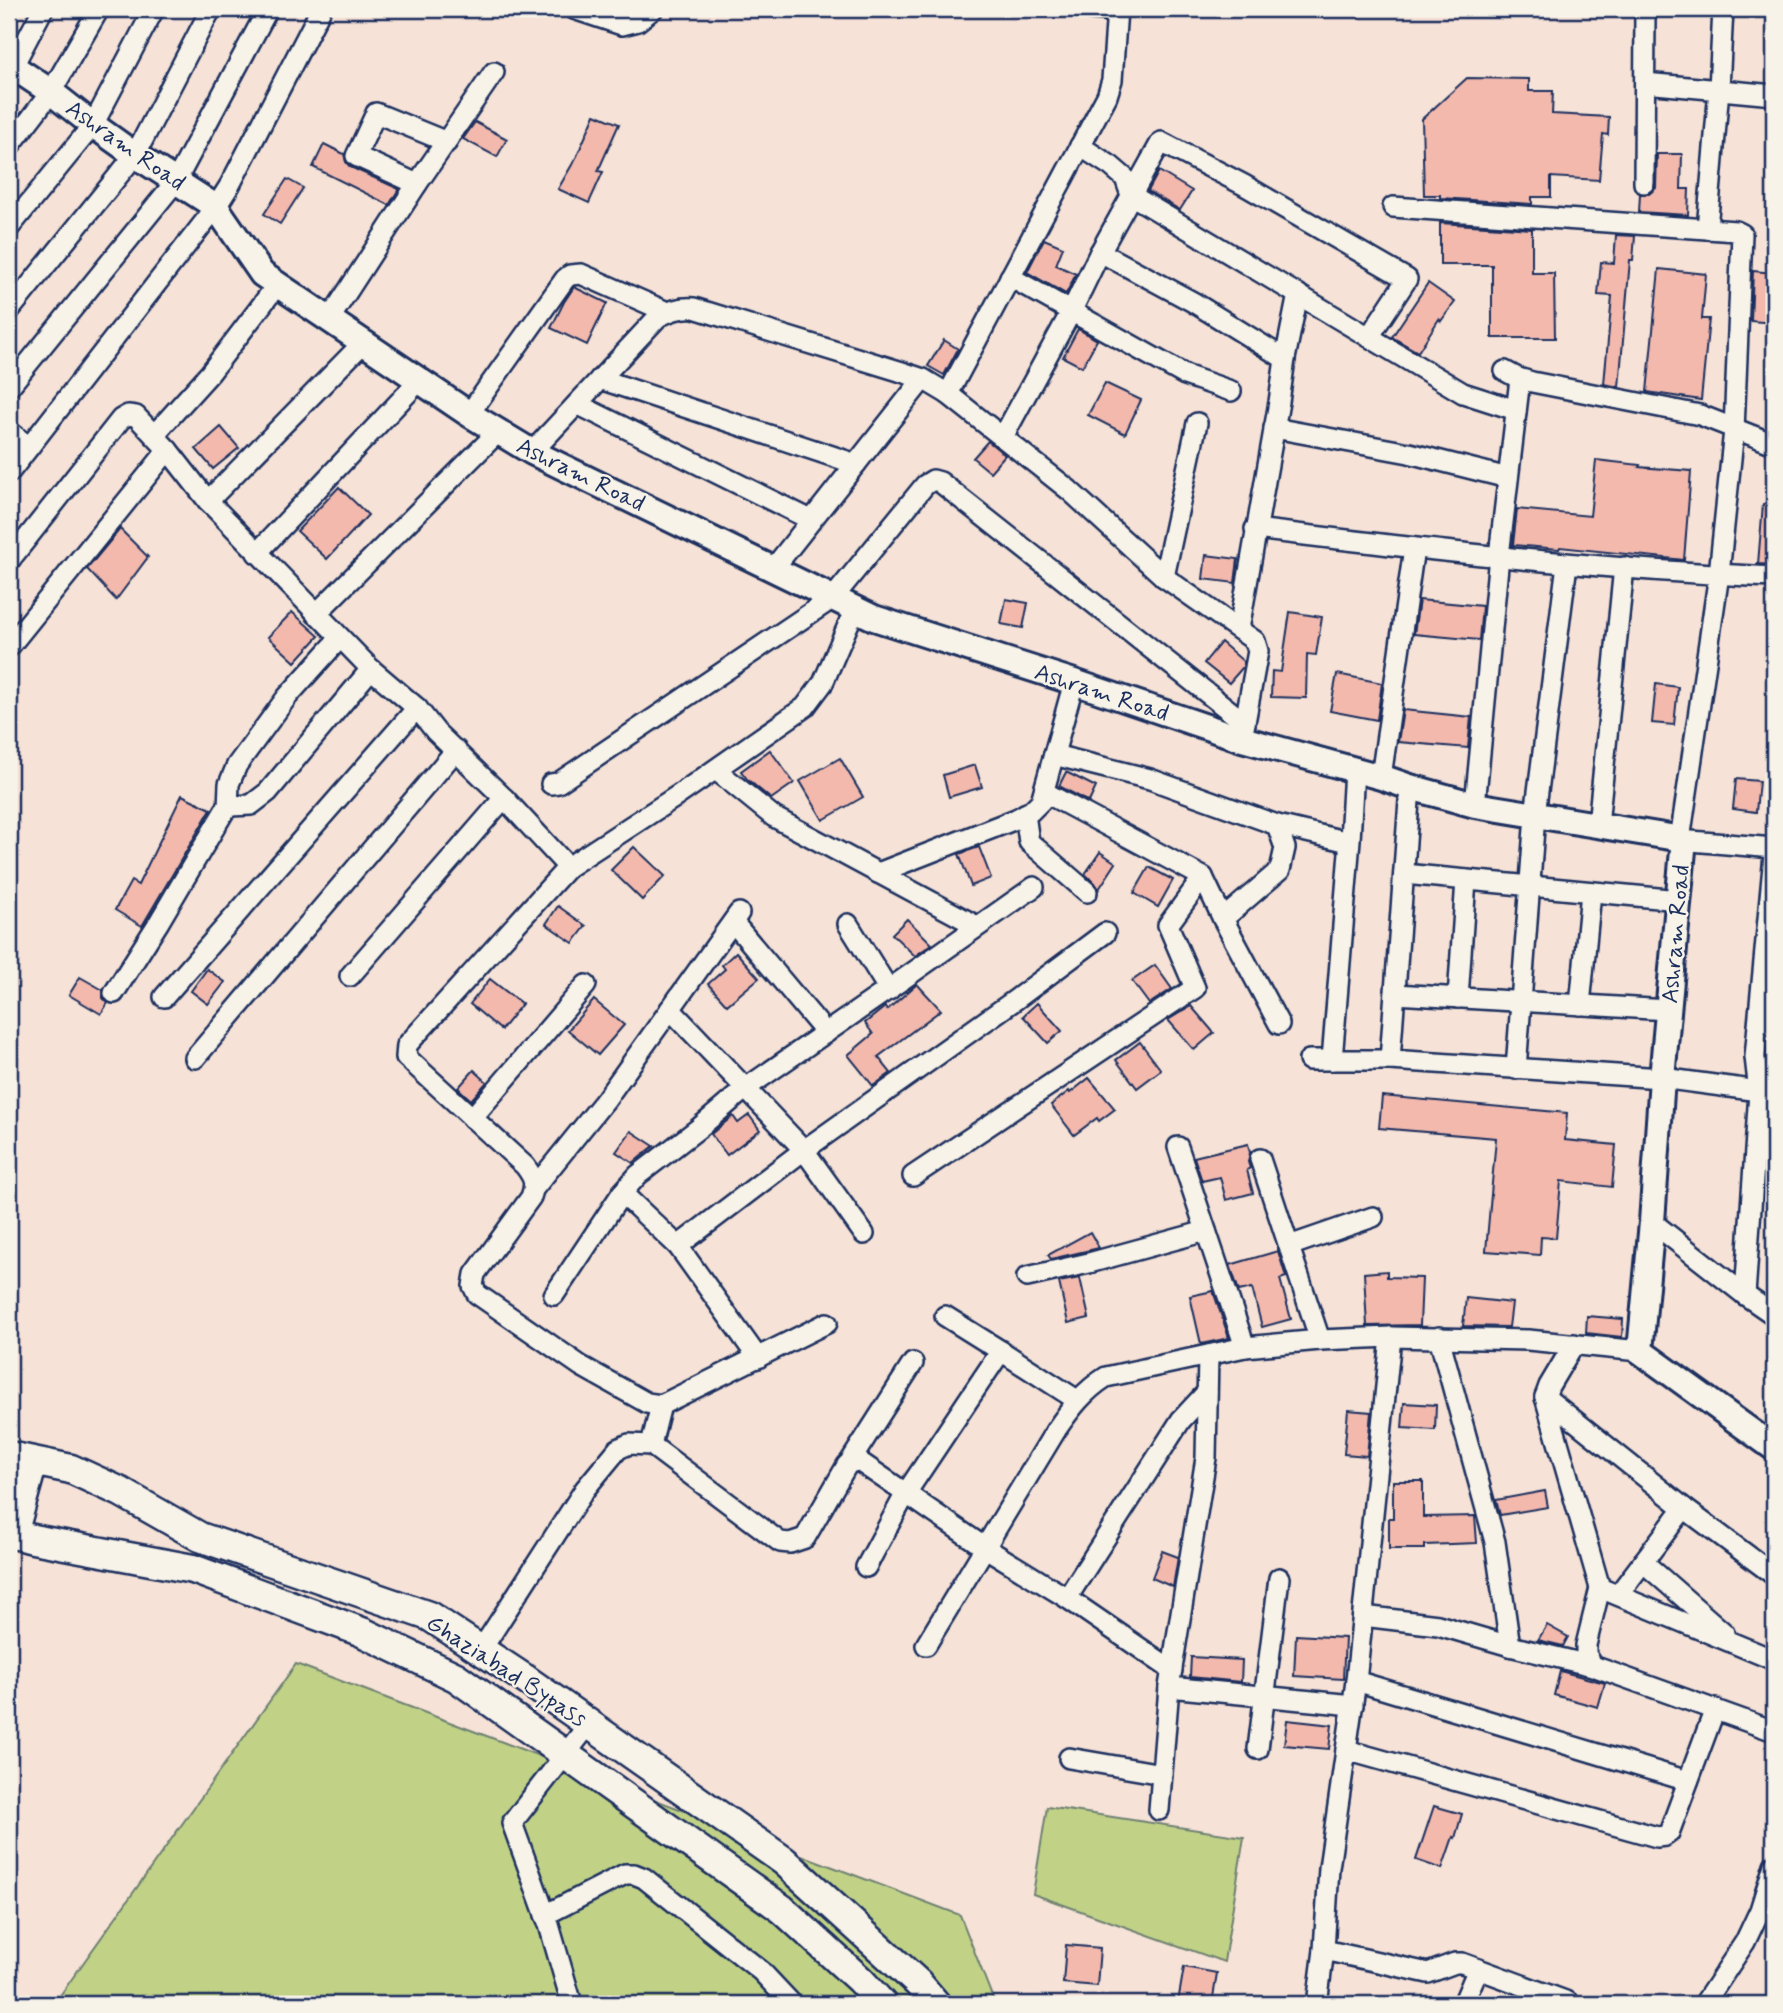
<svg xmlns="http://www.w3.org/2000/svg" width="1783" height="2013" font-family="Mynerve,sans-serif">
<style>
.green{fill:#c1d287;stroke:#6e8072;stroke-width:2}
.building{fill:#f3b9ad;stroke:#1b2f5e;stroke-width:2}
.lines{fill:none;stroke-linecap:round;stroke-linejoin:round}
.minor-casing{stroke:#1b2f5e;stroke-width:24}
.tertiary-casing{stroke:#1b2f5e;stroke-width:30}
.secondary-casing{stroke:#1b2f5e;stroke-width:33}
.minor{stroke:#f7f3e8;stroke-width:19}
.tertiary{stroke:#f7f3e8;stroke-width:24}
.secondary{stroke:#f7f3e8;stroke-width:28}
.labels{text-anchor:middle;stroke-width:5;stroke-linejoin:round;paint-order:stroke}
.street-label{font-size:24px;fill:#1b2f5e;stroke:#f7f3e8}
</style>
<rect width="100%" height="100%" fill="#f6e2d6"/>
<filter id="ink" filterUnits="userSpaceOnUse"><feTurbulence type="fractalNoise" baseFrequency=".0143" numOctaves="2"/><feDisplacementMap in="SourceGraphic" scale="14" xChannelSelector="R" yChannelSelector="G"/><feConvolveMatrix kernelMatrix="1 2 1 2 8 2 1 2 1" color-interpolation-filters="sRGB"/></filter>
<g filter="url(#ink)">
<g class="green">
<polygon points="296,1664 960,1915 995,2004 54,2004"/>
<polygon points="1047,1807 1244,1837 1224,1962 1033,1894"/>
</g>
<g class="building">
<polygon points="1467,78 1529,79 1529,91 1553,91 1552,114 1609,117 1608,135 1603,134 1599,180 1551,177 1551,197 1532,197 1532,204 1440,198 1440,195 1424,195 1422,119"/>
<polygon points="595,114 619,124 598,171 603,172 589,203 558,189 577,156"/>
<polygon points="475,122 507,139 497,157 463,139"/>
<polygon points="324,144 344,154 346,162 350,167 399,189 389,205 313,167"/>
<polygon points="1657,154 1682,154 1681,189 1689,189 1688,215 1639,212 1640,194 1649,194 1656,188"/>
<polygon points="1159,171 1192,191 1180,210 1148,191"/>
<polygon points="287,179 303,188 280,224 264,214"/>
<polygon points="1440,223 1532,229 1532,273 1554,273 1555,338 1492,338 1492,265 1440,265"/>
<polygon points="1616,235 1635,236 1633,260 1630,260 1619,387 1604,384 1612,296 1598,295 1601,262 1614,263"/>
<polygon points="1044,239 1063,247 1056,265 1076,274 1066,294 1027,272"/>
<polygon points="1659,269 1706,274 1702,319 1709,319 1701,400 1647,392"/>
<polygon points="1753,271 1774,273 1774,323 1751,321"/>
<polygon points="1428,283 1455,302 1441,321 1439,319 1418,352 1392,337"/>
<polygon points="574,287 607,303 587,345 551,328 564,302"/>
<polygon points="1078,329 1097,340 1082,367 1063,357"/>
<polygon points="944,340 958,349 944,375 928,366"/>
<polygon points="1105,383 1141,400 1125,434 1088,415"/>
<polygon points="221,427 239,448 213,469 196,449"/>
<polygon points="988,441 1005,455 990,472 973,458"/>
<polygon points="1596,460 1640,465 1639,467 1691,471 1684,560 1560,547 1559,549 1513,545 1517,509 1590,516"/>
<polygon points="339,487 368,515 327,559 297,531"/>
<polygon points="1763,504 1774,504 1774,565 1758,564"/>
<polygon points="120,529 148,557 116,600 87,569"/>
<polygon points="1206,555 1238,559 1235,583 1203,579"/>
<polygon points="1006,599 1028,603 1023,628 1001,624"/>
<polygon points="1419,600 1482,606 1479,640 1414,634"/>
<polygon points="292,612 319,636 295,662 268,637"/>
<polygon points="1290,612 1322,617 1316,655 1307,654 1306,698 1271,697 1272,671 1281,672"/>
<polygon points="1221,642 1244,662 1243,667 1229,683 1204,663"/>
<polygon points="1337,674 1382,683 1377,720 1330,711"/>
<polygon points="1656,684 1678,687 1674,725 1652,723"/>
<polygon points="1403,710 1471,717 1468,748 1398,742"/>
<polygon points="770,750 794,783 771,799 747,779 741,771"/>
<polygon points="840,758 863,797 823,820 800,781"/>
<polygon points="975,765 982,787 949,797 943,775"/>
<polygon points="1066,772 1096,787 1089,802 1059,786"/>
<polygon points="1736,779 1759,781 1756,812 1733,809"/>
<polygon points="182,795 211,809 142,926 115,910 131,881 138,885"/>
<polygon points="634,847 665,876 642,900 611,870"/>
<polygon points="979,847 991,878 971,886 959,854"/>
<polygon points="1100,852 1116,863 1099,889 1095,883 1085,874"/>
<polygon points="1149,867 1173,880 1158,907 1134,893"/>
<polygon points="558,906 586,926 573,943 546,924"/>
<polygon points="907,919 932,944 915,956 892,934"/>
<polygon points="736,952 759,978 727,1005 708,984 725,969 722,965"/>
<polygon points="1155,965 1172,989 1149,1004 1132,981"/>
<polygon points="207,969 225,982 208,1004 191,991"/>
<polygon points="80,977 103,990 103,998 108,1003 101,1014 69,995"/>
<polygon points="490,979 522,1004 501,1030 470,1004"/>
<polygon points="917,984 941,1010 878,1057 891,1073 873,1086 848,1055 873,1034 865,1023 885,1007 887,1010"/>
<polygon points="594,1000 624,1025 598,1055 568,1030"/>
<polygon points="1037,1003 1062,1031 1048,1043 1023,1016"/>
<polygon points="1191,1006 1214,1033 1194,1050 1168,1020"/>
<polygon points="1140,1042 1161,1070 1137,1088 1116,1060"/>
<polygon points="474,1070 487,1082 471,1100 458,1088"/>
<polygon points="1089,1078 1115,1109 1099,1121 1097,1118 1074,1135 1051,1105 1069,1091 1070,1093"/>
<polygon points="1382,1096 1567,1113 1565,1140 1616,1145 1612,1187 1561,1181 1556,1238 1541,1237 1540,1255 1486,1251 1496,1138 1379,1128"/>
<polygon points="749,1115 760,1130 727,1155 711,1134 733,1116 738,1123"/>
<polygon points="631,1131 654,1146 633,1163 616,1152"/>
<polygon points="1248,1144 1250,1153 1248,1162 1250,1168 1247,1170 1253,1193 1226,1200 1220,1177 1202,1181 1194,1157"/>
<polygon points="1090,1232 1099,1248 1051,1259 1048,1255"/>
<polygon points="1278,1251 1286,1277 1280,1279 1291,1319 1262,1327 1252,1288 1239,1291 1230,1265"/>
<polygon points="1387,1271 1387,1277 1422,1278 1420,1325 1367,1326 1364,1273"/>
<polygon points="1080,1278 1089,1318 1068,1323 1059,1282"/>
<polygon points="1213,1291 1229,1338 1201,1344 1190,1296"/>
<polygon points="1466,1298 1512,1303 1509,1327 1463,1326"/>
<polygon points="1587,1316 1623,1319 1622,1337 1586,1333"/>
<polygon points="1404,1403 1436,1405 1435,1430 1402,1428"/>
<polygon points="1348,1410 1371,1412 1367,1456 1344,1454"/>
<polygon points="1393,1481 1423,1481 1423,1517 1475,1516 1477,1543 1425,1545 1425,1549 1389,1549 1389,1518 1393,1518"/>
<polygon points="1545,1491 1548,1507 1500,1515 1496,1500"/>
<polygon points="1162,1551 1178,1557 1173,1587 1152,1578"/>
<polygon points="1547,1625 1568,1637 1563,1646 1538,1640"/>
<polygon points="1296,1635 1345,1638 1343,1679 1294,1676"/>
<polygon points="1191,1657 1242,1660 1241,1682 1190,1677"/>
<polygon points="1560,1671 1605,1683 1598,1707 1554,1695"/>
<polygon points="1287,1720 1332,1725 1329,1749 1284,1745"/>
<polygon points="1434,1806 1462,1814 1455,1838 1453,1837 1442,1869 1416,1860"/>
<polygon points="1066,1945 1100,1948 1097,1986 1063,1983"/>
<polygon points="1184,1967 1217,1973 1212,2004 1178,2002"/>
</g>
<g class="lines">
<g class="minor-casing">
<g id="minor">
<polyline points="574,9 622,25 638,21 653,9"/>
<polyline points="1091,9 1116,11"/>
<polyline points="1117,9 1112,80 1107,96 948,394 1069,490 1164,577 1255,641 1258,651 1242,739"/>
<polyline points="13,66 43,9"/>
<polyline points="1645,83 1774,95"/>
<polyline points="1080,146 1111,166 1125,178 1131,195 1463,393 1516,410"/>
<polyline points="9,147 51,92 99,9"/>
<polyline points="1644,183 1645,9"/>
<polyline points="417,184 356,156 376,113 447,142"/>
<polyline points="1393,207 1736,231 1742,234 1734,430 1719,574 1680,840"/>
<polyline points="9,228 93,125 154,9"/>
<polyline points="1707,229 1719,89 1723,9"/>
<polyline points="1100,252 1193,302 1285,359"/>
<polyline points="1010,277 1185,375 1231,391"/>
<polyline points="9,311 135,155 211,9"/>
<polyline points="329,320 417,184 494,72"/>
<polyline points="1505,371 1518,378 1532,382 1700,415 1774,444"/>
<polyline points="600,379 856,464"/>
<polyline points="9,387 176,181 268,9"/>
<polyline points="577,404 811,520"/>
<polyline points="469,414 565,279 570,275 581,274 667,312"/>
<polyline points="1274,428 1409,453 1508,478"/>
<polyline points="9,431 29,447"/>
<polyline points="154,435 210,373 277,285"/>
<polyline points="1003,437 1071,312 1100,252 1161,142 1244,185 1407,279 1369,337"/>
<path d="M532 452 658 317C670 311 679 307 694 308L899 371 923 379 948 394"/>
<polyline points="9,473 216,207 230,185 321,9"/>
<polyline points="208,501 363,343"/>
<path d="M1255 529C1428 550 1601 570 1774 577"/>
<polyline points="257,553 419,381"/>
<polyline points="9,561 121,419 128,415 136,416 168,450 208,501 371,669 417,708 436,732 504,798 568,867"/>
<polyline points="773,569 923,379"/>
<polyline points="1164,577 1197,423"/>
<polyline points="316,614 498,432"/>
<polyline points="1239,629 1279,402 1285,359 1298,294"/>
<polyline points="9,647 168,450"/>
<polyline points="1054,755 1150,779 1277,825 1285,848 1280,870 1223,919 1279,1024"/>
<polyline points="716,770 774,817 977,926"/>
<polyline points="1381,777 1414,548"/>
<polyline points="551,784 558,783 833,598 925,485 933,480 940,482 1245,723"/>
<polyline points="1044,792 1203,877 1223,919"/>
<polyline points="1475,805 1499,556 1520,379"/>
<polyline points="228,808 229,784 237,765 287,697 340,638"/>
<polyline points="1025,814 1029,842 1087,892"/>
<polyline points="1277,825 1349,842"/>
<polyline points="1598,825 1624,567"/>
<polyline points="1682,843 1691,841 1774,848"/>
<polyline points="878,873 1016,819 1031,811 1041,801 1074,682"/>
<polyline points="1404,874 1679,900"/>
<polyline points="733,922 826,1033"/>
<polyline points="848,924 889,990"/>
<polyline points="350,976 504,798"/>
<polyline points="114,993 159,922 225,810 230,806 251,805 268,792 371,669"/>
<polyline points="1395,994 1668,1010"/>
<polyline points="164,997 417,708"/>
<polyline points="1458,998 1466,880"/>
<polyline points="1580,1005 1591,892"/>
<polyline points="670,1009 804,1150 864,1234"/>
<polyline points="195,1058 456,750"/>
<polyline points="1309,1060 1390,1060 1662,1078 1774,1093"/>
<polyline points="1332,1060 1350,840 1354,769"/>
<polyline points="1390,1060 1410,787"/>
<polyline points="1516,1069 1535,815 1567,564"/>
<polyline points="472,1118 586,985"/>
<polyline points="1178,1147 1245,1347"/>
<polyline points="1260,1159 1320,1340"/>
<polyline points="913,1176 1195,988 1168,925 1203,877"/>
<polyline points="535,1187 606,1099 739,913"/>
<polyline points="622,1193 678,1246 758,1358"/>
<polyline points="1652,1222 1745,1295 1774,1315"/>
<polyline points="678,1246 804,1150 1015,1000 1105,933"/>
<polyline points="1289,1246 1373,1217"/>
<polyline points="1027,1277 1089,1263 1206,1231"/>
<polyline points="554,1295 622,1193 638,1175 699,1128 746,1088 902,980 1034,887"/>
<polyline points="1745,1295 1759,1092 1755,1057 1774,855"/>
<polyline points="945,1316 1001,1351"/>
<path d="M827 1323 661 1405 647 1403 581 1366 477 1294 473 1286 475 1274 531 1197C536 1183 534 1178 525 1166L406 1057 407 1045 568 867 677 796 805 707 823 683 855 609"/>
<polyline points="1439,1337 1495,1542 1510,1646"/>
<polyline points="1574,1344 1549,1386 1545,1397 1600,1588 1774,1660"/>
<polyline points="1545,1397 1684,1508 1774,1575"/>
<polyline points="651,1445 661,1405"/>
<polyline points="850,1462 913,1363"/>
<polyline points="1643,1562 1724,1633"/>
<polyline points="866,1567 906,1493 1001,1351 1077,1400"/>
<polyline points="1600,1588 1586,1645 1586,1654 1593,1666 1774,1731"/>
<polyline points="1618,1595 1684,1508"/>
<polyline points="1067,1598 1181,1420 1207,1392"/>
<polyline points="1363,1616 1438,1625 1510,1646 1593,1666"/>
<path d="M926 1645 1056 1430C1071 1408 1084 1391 1106 1377L1245 1347 1320 1340 1391 1337 1528 1340 1640 1351"/>
<polyline points="481,1650 585,1489 618,1449 629,1444 651,1445 780,1542 790,1543 805,1538 847,1465 854,1461 860,1462 984,1547 1067,1598 1172,1670"/>
<polyline points="1356,1681 1688,1781"/>
<polyline points="1169,1687 1353,1705"/>
<polyline points="1258,1749 1279,1578"/>
<polyline points="1346,1750 1657,1837 1665,1836 1669,1833 1715,1709"/>
<polyline points="1069,1758 1162,1774"/>
<polyline points="1159,1810 1169,1687 1206,1458 1208,1355"/>
<polyline points="545,1915 625,1874 634,1874 644,1878 761,1971 792,2004"/>
<polyline points="1324,1950 1428,1973 1455,1963 1462,1963 1568,2002"/>
<polyline points="572,2004 549,1925 512,1823 589,1724"/>
<polyline points="1317,2004 1324,1950 1329,1868 1356,1681 1391,1337"/>
<polyline points="1463,2004 1478,1969"/>
<polyline points="1704,2004 1745,1942 1760,1910 1774,1865"/>
</g>
</g>
<g class="tertiary-casing">
<path id="tertiary" d="M9 64 51 92 93 125 135 155 216 207 262 274 469 414 532 452 874 618 1074 682 1242 739 1381 777 1410 787 1475 805 1676 838C1682 841 1683 844 1683 850L1662 1078 1652 1222 1640 1351 1774 1448"/>
</g>
<g class="secondary-casing">
<g id="secondary">
<polyline points="9,1456 71,1469 121,1492 200,1537 429,1616 525,1679 784,1861 918,1983 936,2004"/>
<polyline points="9,1533 33,1539 193,1569 362,1632 456,1677 782,1909 860,1980 882,2004"/>
<polyline points="13,1534 33,1462"/>
</g>
</g>
<use href="#minor" class="minor"/>
<use href="#tertiary" class="tertiary"/>
<use href="#secondary" class="secondary"/>
</g>
</g>
<g class="labels">
<g class="street-label">
<text transform="translate(126 145) rotate(35)" y="8">Ashram Road</text>
<text transform="translate(581 474) rotate(26)" y="8">Ashram Road</text>
<text transform="translate(1102 692) rotate(18)" y="8">Ashram Road</text>
<text transform="translate(1675 934) rotate(-85)" y="8">Ashram Road</text>
<text transform="translate(507 1670) rotate(33)" y="8">Ghaziabad Bypass</text>
</g>
</g>
<rect width="1783" height="2013" fill="none" stroke="#f7f3e8" stroke-width="35"/>
<rect x="18" y="18" width="1748" height="1978" fill="none" stroke="#1b2f5e" stroke-width="2.5" filter="url(#ink)"/>
</svg>
